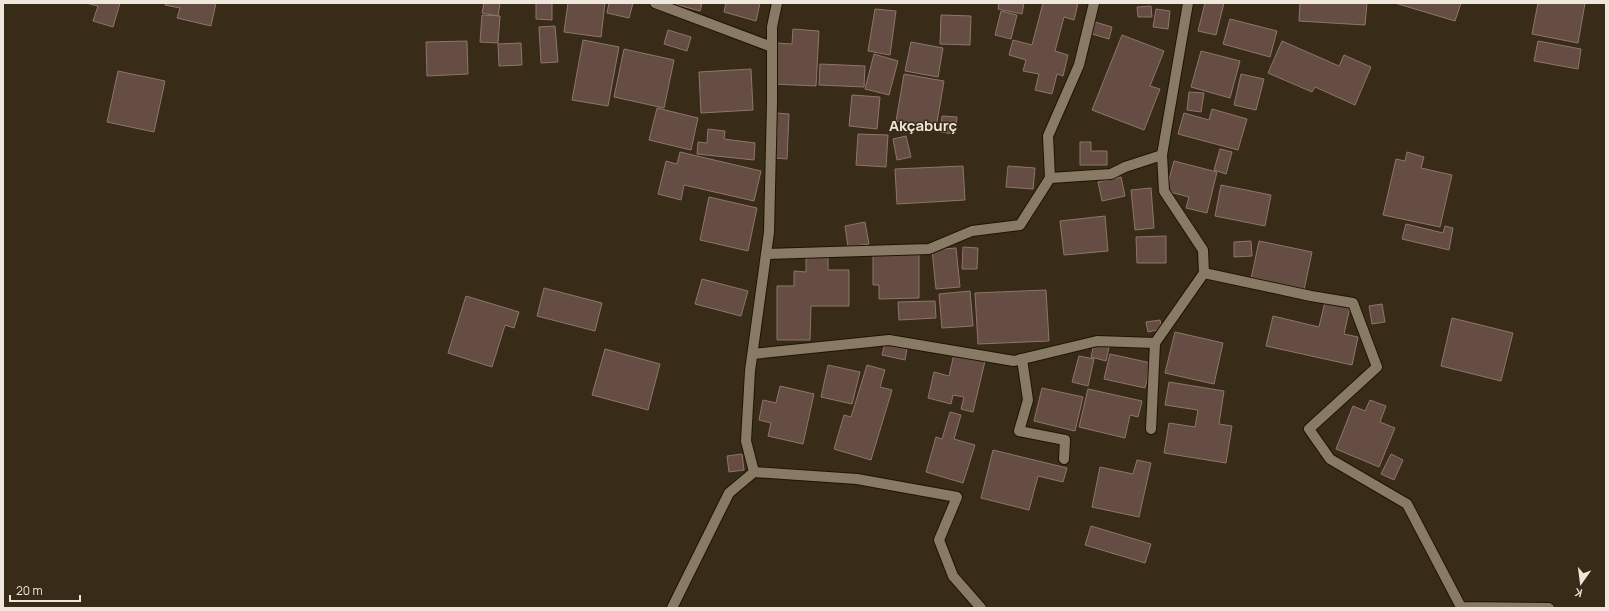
<svg xmlns="http://www.w3.org/2000/svg" width="1609" height="611" font-family="Manrope,sans-serif">
<style>
.building{fill:#654d44;stroke:#8e756b}
.lines{fill:none;stroke-linecap:round;stroke-linejoin:round}
.street-casing{stroke:#1f1403;stroke-width:12}
.street{stroke:#897a65;stroke-width:10}
.labels{text-anchor:middle;stroke-width:3;stroke-linejoin:round;paint-order:stroke}
.quarter-label{font-size:15px;font-weight:bold;fill:#efe7db;stroke:#382c19}
</style>
<rect width="100%" height="100%" fill="#382c19"/>
<g class="building">
<polygon points="86,3 120,3 113,27 93,21 98,6"/>
<polygon points="166,3 216,3 211,26 177,18 180,8 165,5"/>
<polygon points="484,3 500,3 498,16 482,13"/>
<polygon points="536,3 552,3 552,20 536,19"/>
<polygon points="568,3 605,3 601,37 564,32"/>
<polygon points="609,3 633,3 629,18 607,13"/>
<polygon points="671,3 702,3 700,11"/>
<polygon points="726,3 760,3 756,21 724,12"/>
<polygon points="999,3 1024,3 1022,14 998,9"/>
<polygon points="1043,3 1078,3 1074,20 1064,17 1055,51 1068,55 1063,76 1057,74 1052,94 1035,90 1039,74 1023,71 1026,60 1009,55 1013,40 1032,45"/>
<polygon points="1205,3 1224,3 1216,35 1198,31"/>
<polygon points="1300,3 1367,3 1365,25 1299,21"/>
<polygon points="1395,3 1461,3 1455,21"/>
<polygon points="1538,3 1585,3 1578,43 1532,34"/>
<polygon points="1151,6 1152,17 1138,17 1137,7"/>
<polygon points="875,9 896,11 890,55 868,51"/>
<polygon points="1156,9 1170,11 1168,29 1153,27"/>
<polygon points="1001,11 1017,15 1011,39 995,35"/>
<polygon points="482,15 500,16 498,43 480,42"/>
<polygon points="941,15 971,16 970,45 940,44"/>
<polygon points="1230,19 1277,31 1270,57 1223,44"/>
<polygon points="1095,22 1112,27 1109,39 1092,34"/>
<polygon points="555,26 558,62 541,63 539,27"/>
<polygon points="793,29 819,31 816,86 773,84 775,43 792,44"/>
<polygon points="668,30 691,37 687,51 664,44"/>
<polygon points="1122,35 1164,51 1150,86 1160,89 1144,130 1092,110"/>
<polygon points="583,40 619,47 608,106 572,100"/>
<polygon points="467,41 468,74 427,76 426,42"/>
<polygon points="1282,41 1339,66 1344,55 1371,67 1355,105 1315,87 1312,92 1268,73"/>
<polygon points="1538,41 1581,49 1578,69 1534,61"/>
<polygon points="911,42 943,48 938,77 905,71"/>
<polygon points="521,43 522,65 499,66 498,44"/>
<polygon points="624,49 674,60 664,108 614,97"/>
<polygon points="1201,51 1240,61 1230,98 1191,87"/>
<polygon points="874,54 898,61 889,95 865,89"/>
<polygon points="820,64 865,66 864,87 819,85"/>
<polygon points="751,69 753,110 701,113 699,72"/>
<polygon points="118,71 165,81 154,132 107,122"/>
<polygon points="904,74 944,81 936,128 896,121"/>
<polygon points="1241,74 1264,79 1256,110 1234,105"/>
<polygon points="1189,92 1204,93 1201,112 1187,110"/>
<polygon points="852,95 880,97 877,129 849,126"/>
<polygon points="657,108 698,118 691,150 649,140"/>
<polygon points="1212,109 1247,119 1238,150 1178,134 1184,113 1209,120"/>
<polygon points="776,113 789,114 787,159 775,158"/>
<polygon points="942,116 957,117 955,134 940,132"/>
<polygon points="708,129 725,131 724,139 755,143 754,160 697,154 698,142 707,143"/>
<polygon points="858,134 888,135 886,167 856,165"/>
<polygon points="906,136 911,157 897,160 893,139"/>
<polygon points="1080,142 1091,142 1091,151 1107,151 1107,165 1080,165"/>
<polygon points="1220,149 1232,152 1226,174 1214,170"/>
<polygon points="680,152 761,171 754,201 684,185 681,200 658,194 666,161 677,164"/>
<polygon points="1407,152 1424,157 1421,168 1452,175 1440,227 1383,215 1396,159 1405,161"/>
<polygon points="1174,161 1217,172 1207,213 1186,208 1189,197 1166,191"/>
<polygon points="963,166 965,200 897,204 895,169"/>
<polygon points="1008,166 1035,168 1033,189 1006,187"/>
<polygon points="1121,177 1125,196 1102,201 1098,182"/>
<polygon points="1221,185 1271,195 1265,226 1215,216"/>
<polygon points="1151,188 1154,228 1135,230 1131,190"/>
<polygon points="709,197 757,208 748,251 700,240"/>
<polygon points="1105,216 1108,251 1064,255 1060,221"/>
<polygon points="865,222 869,244 848,247 845,226"/>
<polygon points="1406,224 1443,233 1445,226 1453,228 1449,250 1402,239"/>
<polygon points="1166,236 1166,263 1137,263 1136,237"/>
<polygon points="1251,241 1252,256 1234,257 1234,242"/>
<polygon points="1259,241 1312,252 1304,290 1251,279"/>
<polygon points="963,247 978,248 977,269 962,269"/>
<polygon points="956,248 960,287 936,289 932,250"/>
<polygon points="873,253 919,253 919,298 879,299 879,285 873,285"/>
<polygon points="806,257 828,257 828,270 849,270 849,306 811,306 810,340 777,340 777,286 794,286 794,271 806,272"/>
<polygon points="702,279 748,291 741,316 695,304"/>
<polygon points="544,288 602,303 595,331 537,316"/>
<polygon points="1046,290 1049,341 978,344 975,293"/>
<polygon points="970,291 973,326 942,328 939,294"/>
<polygon points="466,296 519,312 514,328 505,325 492,367 448,353"/>
<polygon points="935,301 936,318 899,320 898,302"/>
<polygon points="1325,302 1350,307 1344,334 1358,337 1352,365 1266,346 1273,316 1319,327"/>
<polygon points="1382,304 1385,322 1372,324 1369,306"/>
<polygon points="1452,318 1513,333 1501,381 1441,366"/>
<polygon points="1160,320 1162,329 1148,332 1146,322"/>
<polygon points="1175,332 1223,343 1214,384 1165,373"/>
<polygon points="885,343 907,348 905,360 882,355"/>
<polygon points="1094,344 1109,347 1106,361 1091,357"/>
<polygon points="605,349 660,364 648,410 592,395"/>
<polygon points="954,354 985,361 973,412 961,409 964,397 953,395 951,404 928,398 934,372 949,376"/>
<polygon points="1110,354 1151,363 1145,388 1104,379"/>
<polygon points="1079,356 1094,359 1088,386 1072,382"/>
<polygon points="828,365 860,372 852,404 821,397"/>
<polygon points="867,365 885,370 880,387 892,390 871,460 834,449 844,415 851,417"/>
<polygon points="1169,382 1224,391 1219,424 1232,426 1226,463 1164,453 1169,423 1195,427 1198,410 1165,405"/>
<polygon points="780,386 814,394 803,444 768,436 771,423 759,420 763,400 776,403"/>
<polygon points="1042,388 1083,397 1075,431 1034,421"/>
<polygon points="1088,389 1142,401 1138,417 1130,415 1125,438 1079,427"/>
<polygon points="1370,400 1386,406 1380,422 1395,428 1379,467 1336,449 1353,406 1365,411"/>
<polygon points="950,412 961,415 954,439 975,445 963,483 926,472 936,437 942,439"/>
<polygon points="993,450 1067,468 1063,482 1038,476 1029,510 981,498"/>
<polygon points="742,454 744,470 729,472 727,456"/>
<polygon points="1391,454 1403,460 1394,480 1381,474"/>
<polygon points="1137,460 1151,463 1139,517 1092,507 1100,467 1133,474"/>
<polygon points="1091,526 1151,544 1145,563 1085,545"/>
</g>
<g class="lines">
<g class="street-casing">
<g id="street">
<polyline points="655,3 772,47"/>
<polyline points="1050,178 1048,136 1079,65 1094,3"/>
<polyline points="766,254 929,249 972,231 1020,225 1050,178 1111,174 1125,167 1162,155"/>
<polyline points="1204,273 1311,296 1353,303 1377,367 1309,429 1330,459 1407,504 1461,607 1549,608"/>
<polyline points="753,354 889,340 1014,361 1097,341 1155,343"/>
<polyline points="1022,359 1028,400 1019,431 1065,440 1064,459"/>
<polyline points="1151,429 1155,343 1204,273 1203,250 1164,191 1162,155 1188,3"/>
<polyline points="754,472 857,479 957,497 939,540 953,576 981,608"/>
<polyline points="672,608 729,493 754,472 746,441 750,371 769,232 772,102 772,27 777,3"/>
</g>
</g>
<use href="#street" class="street"/>
</g>
<g class="labels">
<g class="quarter-label">
<text x="923" y="131">Akçaburç</text>
</g>
</g>
<rect width="1609" height="611" fill="none" stroke="#efe7db" stroke-width="8"/>
<g transform="translate(1581 583) rotate(194)" stroke="#382c19" stroke-width="3" paint-order="stroke">
<path d="M0-3L7 15L0 10L-7 15Z" fill="#efe7db"/>
<text y="-6" font-size="11" font-weight="bold" text-anchor="middle" fill="#efe7db">K</text>
</g>
<path d="M10 595v6h70v-6" fill="none" stroke="#efe7db" stroke-width="2"/>
<text x="16" y="595" font-size="12" fill="#efe7db" stroke="#382c19" stroke-width="3" paint-order="stroke">20 m</text>
</svg>
